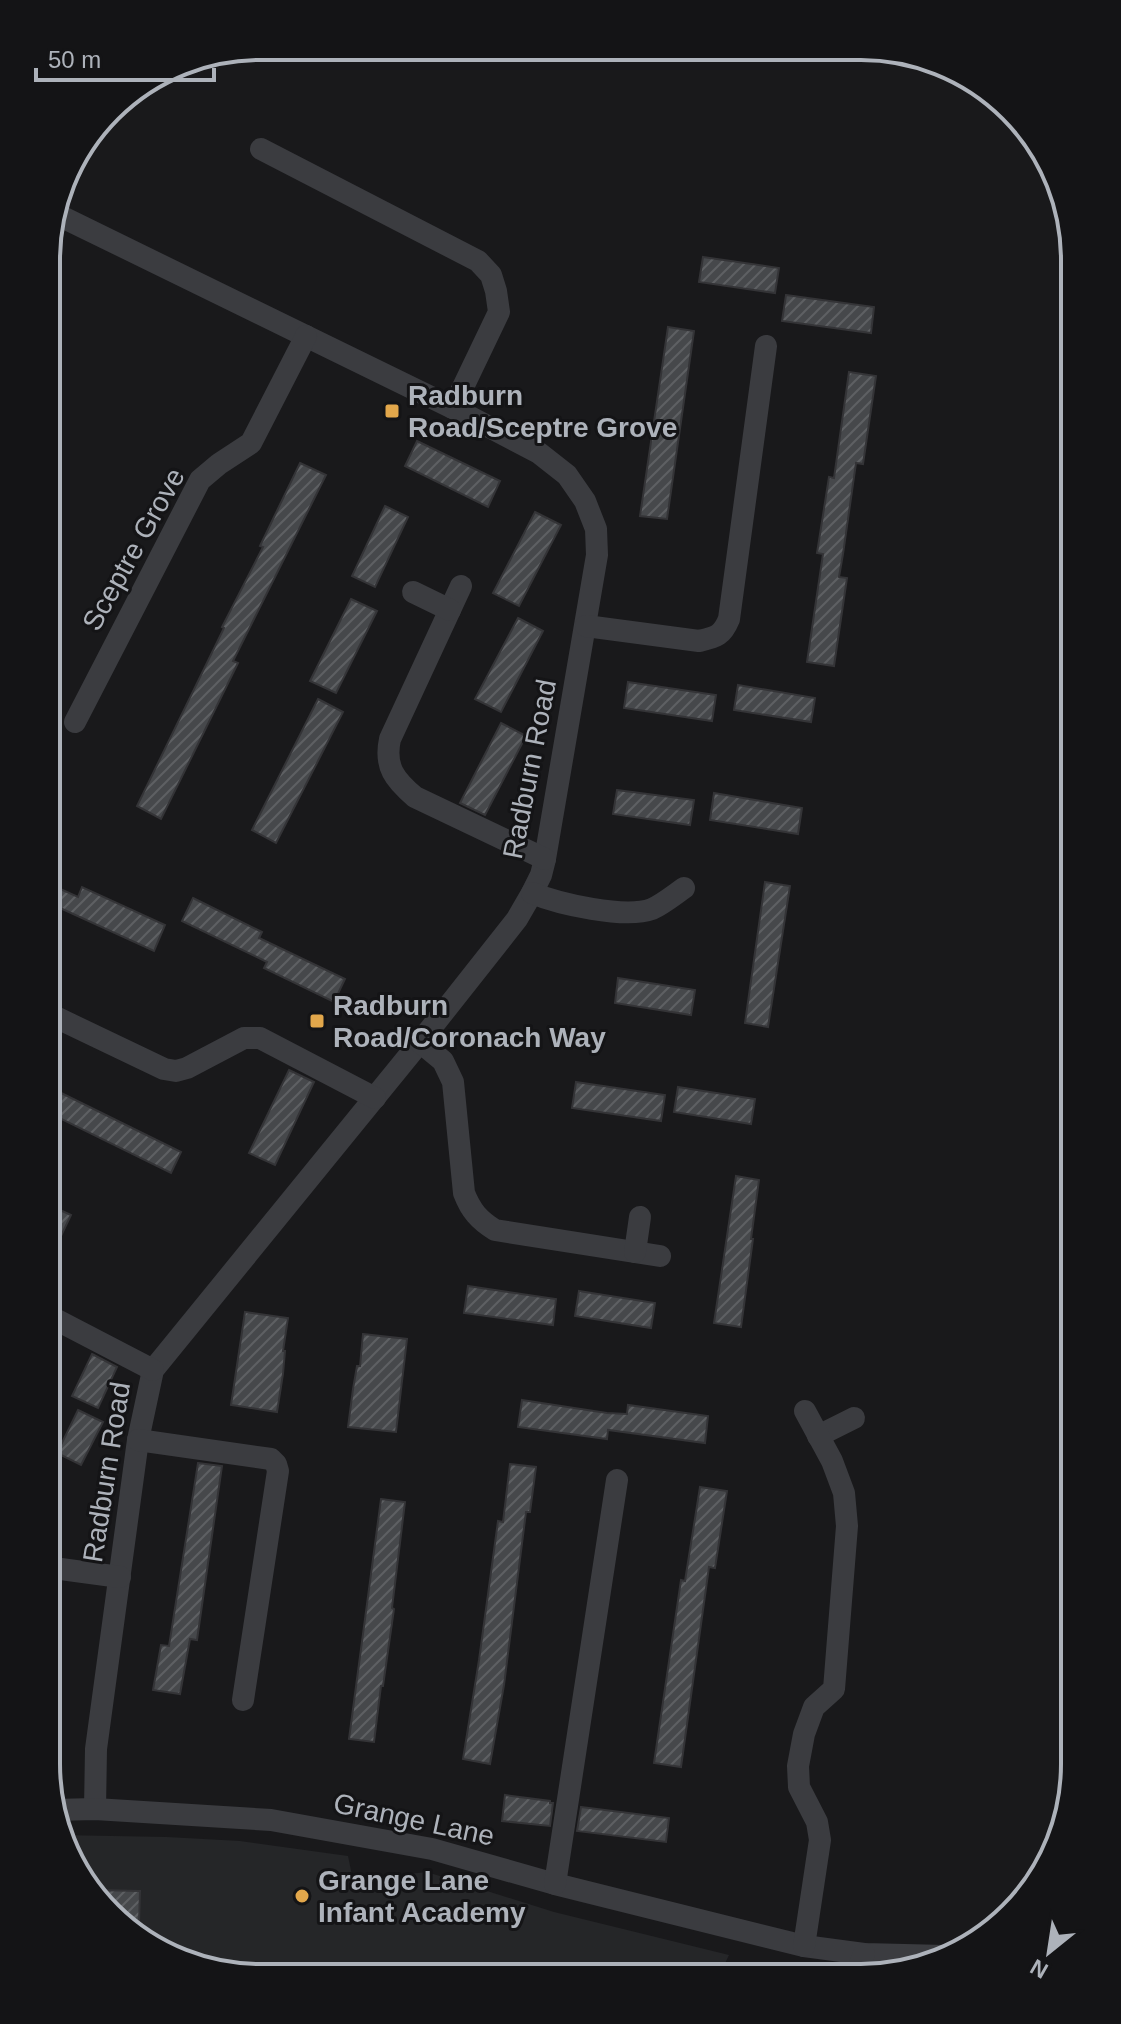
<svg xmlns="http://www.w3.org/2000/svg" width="1121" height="2024" font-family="Arial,sans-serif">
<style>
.built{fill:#252628}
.building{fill:url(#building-hatch);stroke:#343437;stroke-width:2}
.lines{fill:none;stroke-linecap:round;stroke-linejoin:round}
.minor{stroke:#3b3c40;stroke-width:22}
.poi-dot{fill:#e2a74b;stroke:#141416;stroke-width:3}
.labels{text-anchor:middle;stroke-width:6;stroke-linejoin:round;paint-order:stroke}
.poi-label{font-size:28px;font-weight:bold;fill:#adb2ba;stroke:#141416;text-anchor:start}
.street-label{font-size:28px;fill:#adb2ba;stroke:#141416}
.rim{fill:none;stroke:#adb2ba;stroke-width:4}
</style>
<defs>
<pattern id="building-hatch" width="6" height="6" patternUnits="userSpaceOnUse" patternTransform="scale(2)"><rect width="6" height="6" fill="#46484b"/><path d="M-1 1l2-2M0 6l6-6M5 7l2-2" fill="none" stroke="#5e6063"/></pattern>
</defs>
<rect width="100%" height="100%" fill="#19191b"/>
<polygon class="built" points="59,1835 167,1837 240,1841 348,1856 353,1880 427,1872 554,1912 729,1955 718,1978 232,1976 119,1925"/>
<g class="building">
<polygon points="703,257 779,268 775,293 699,282"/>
<polygon points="786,295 874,307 871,333 782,321"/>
<polygon points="668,327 694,331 667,519 640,516"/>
<polygon points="849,372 876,376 863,464 856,463 843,554 839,577 847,578 834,666 807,662 823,554 817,553 829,477 834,478"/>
<polygon points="417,441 500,481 488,507 405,466"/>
<polygon points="300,463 326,475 233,661 238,663 161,819 137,806 224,628 222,627 263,547 260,546"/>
<polygon points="385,506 408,517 375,587 352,576"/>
<polygon points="535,512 561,525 519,606 493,593"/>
<polygon points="351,599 377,611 336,693 310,681"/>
<polygon points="518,618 543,631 501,712 475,699"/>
<polygon points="628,682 716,695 712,721 624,708"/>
<polygon points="738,685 815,698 811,722 734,710"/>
<polygon points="318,699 343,712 276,843 252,830"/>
<polygon points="501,723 526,736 485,815 460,803"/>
<polygon points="617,790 694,800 690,825 613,814"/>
<polygon points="714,793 802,808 798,834 710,820"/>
<polygon points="765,882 790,886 768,1027 745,1023"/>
<polygon points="47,883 78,897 82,887 165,925 154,951 47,902"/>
<polygon points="193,898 262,932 259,938 345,979 334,1002 264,968 267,962 182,921"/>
<polygon points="618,978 695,990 691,1015 615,1003"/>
<polygon points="289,1070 314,1082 275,1165 249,1153"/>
<polygon points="576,1082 665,1095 661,1121 572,1108"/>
<polygon points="47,1086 181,1152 171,1173 47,1112"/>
<polygon points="678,1087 755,1099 751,1124 674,1112"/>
<polygon points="736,1176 759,1180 751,1239 753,1239 741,1327 714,1323"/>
<polygon points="47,1204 71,1215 61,1236 47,1230"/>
<polygon points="468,1286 556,1299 553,1325 464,1313"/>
<polygon points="579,1291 655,1303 651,1328 575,1316"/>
<polygon points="245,1312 288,1318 283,1351 285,1351 283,1374 277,1412 231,1405"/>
<polygon points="363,1334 407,1339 396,1432 348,1427 353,1389 357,1366 360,1366"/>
<polygon points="92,1354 117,1367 98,1408 72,1396"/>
<polygon points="522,1400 607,1413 627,1414 628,1405 708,1416 705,1443 608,1430 607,1439 518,1427"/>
<polygon points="78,1410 103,1422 81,1465 57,1453"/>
<polygon points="198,1463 222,1466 197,1640 190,1639 180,1694 153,1690 161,1645 169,1646"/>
<polygon points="510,1464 536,1467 530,1512 526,1512 504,1685 490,1764 463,1759 479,1660 498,1521 503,1522"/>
<polygon points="700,1487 727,1491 715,1568 709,1567 681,1767 654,1763 681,1580 685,1581"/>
<polygon points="381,1499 405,1502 392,1608 394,1609 383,1686 381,1686 374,1742 349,1739"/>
<polygon points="505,1795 550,1801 550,1803 553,1803 550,1826 502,1821"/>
<polygon points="581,1807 669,1818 666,1842 577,1831"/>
<polygon points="96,1890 140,1891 139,1924 118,1923"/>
</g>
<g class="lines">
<g class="minor">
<polyline points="261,149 478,261 491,275 496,291 499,312 453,408"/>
<polyline points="54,213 453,408 539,453 567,475 585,501 596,529 597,555 545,859 541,875 532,893 517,919 420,1042 153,1370 138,1440 96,1749 95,1809"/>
<path d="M461 586 390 739C384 767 395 780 415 797L545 859"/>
<polyline points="413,592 450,610"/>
<path d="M586 626 699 641C716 637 722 636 729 619L766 346"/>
<polyline points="75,722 200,480 219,464 251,443 306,336"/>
<path d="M532 893C559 904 625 919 652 909 663 904 674 895 684 888"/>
<polyline points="47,1013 164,1069 176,1071 187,1068 244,1038 260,1038 375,1098"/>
<path d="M420 1042 443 1061 453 1082 464 1193C471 1211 479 1220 495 1230L660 1256"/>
<polyline points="635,1252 640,1217"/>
<polyline points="47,1317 53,1318 153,1370"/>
<polyline points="818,1436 854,1418"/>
<polyline points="138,1440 271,1459 276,1464 278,1471 243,1700"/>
<polyline points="46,1567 120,1577"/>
<polyline points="54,1810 95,1809 271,1820 432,1849 555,1884 804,1946 864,1954 945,1956"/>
<polyline points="555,1884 617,1480"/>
<polyline points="804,1946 820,1840 817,1822 799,1787 798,1766 804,1734 814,1707 834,1689 847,1526 844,1493 832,1461 805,1411"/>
<polyline points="854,1978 864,1954"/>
</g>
</g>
<g class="poi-dot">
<rect x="384" y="403" width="16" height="16" rx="4"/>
<rect x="309" y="1013" width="16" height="16" rx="4"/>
<circle cx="302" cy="1896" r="8"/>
</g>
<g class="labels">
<g class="poi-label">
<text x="408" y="405">Radburn<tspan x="408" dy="32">Road/Sceptre Grove</tspan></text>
<text x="333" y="1015">Radburn<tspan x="333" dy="32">Road/Coronach Way</tspan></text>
<text x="318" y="1890">Grange Lane<tspan x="318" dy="32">Infant Academy</tspan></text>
</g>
<g class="street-label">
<text transform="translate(133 549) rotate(-61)" y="10">Sceptre Grove</text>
<text transform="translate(529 769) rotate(-79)" y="10">Radburn Road</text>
<text transform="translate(106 1472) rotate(-81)" y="10">Radburn Road</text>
<text transform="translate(414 1819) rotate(12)" y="10">Grange Lane</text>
</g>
</g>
<path d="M0 0H1121V2024H0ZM260 60H861A200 200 0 0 1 1061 260V1764A200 200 0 0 1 861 1964H260A200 200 0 0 1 60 1764V260A200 200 0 0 1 260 60Z" fill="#141416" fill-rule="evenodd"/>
<path class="rim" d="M260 60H861A200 200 0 0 1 1061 260V1764A200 200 0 0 1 861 1964H260A200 200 0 0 1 60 1764V260A200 200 0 0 1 260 60Z"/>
<g transform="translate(1049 1952) rotate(210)" stroke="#141416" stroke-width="6" paint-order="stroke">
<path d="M0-6L14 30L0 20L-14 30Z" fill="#adb2ba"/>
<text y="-12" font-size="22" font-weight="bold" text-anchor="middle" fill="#adb2ba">N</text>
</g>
<path d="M36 68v12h178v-12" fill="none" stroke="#adb2ba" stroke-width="4"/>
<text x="48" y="68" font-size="24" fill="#adb2ba" stroke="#141416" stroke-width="6" paint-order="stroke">50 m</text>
</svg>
